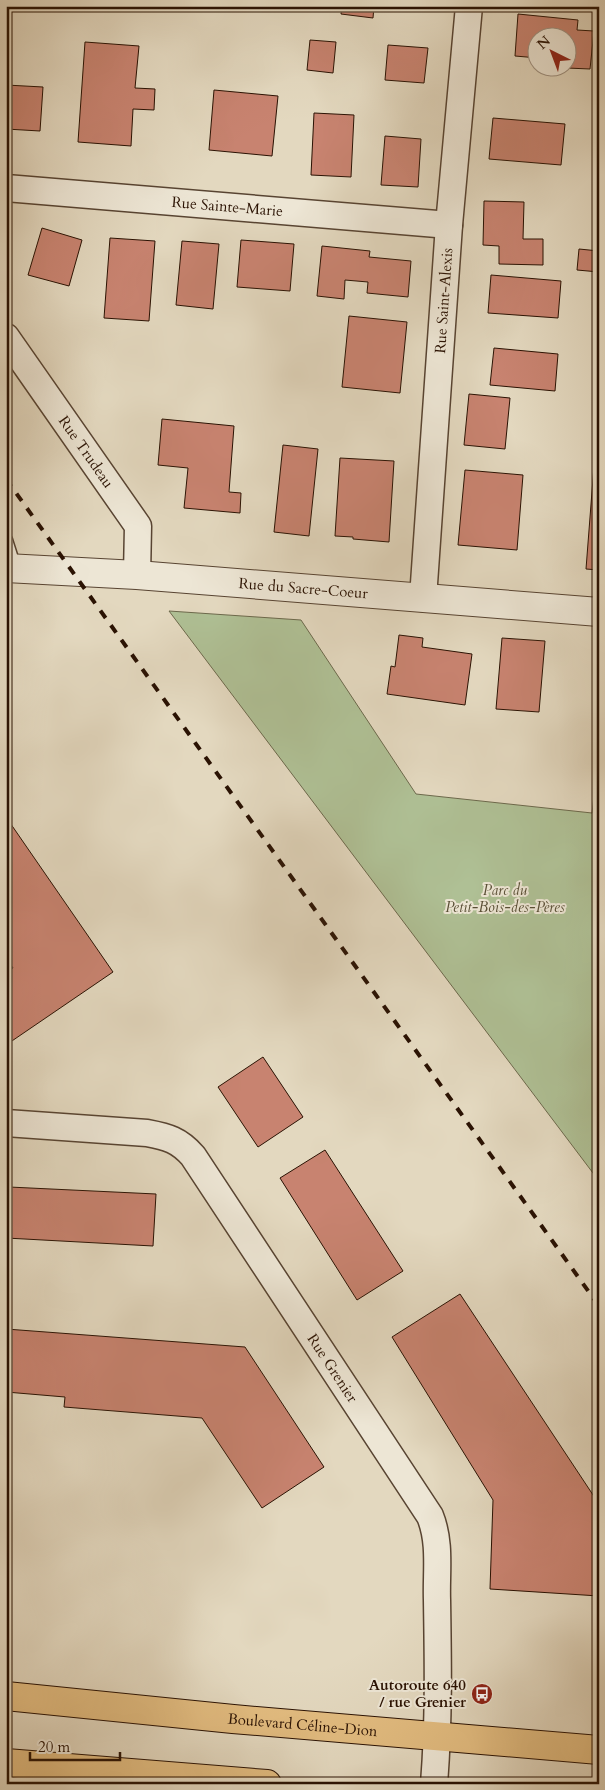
<svg xmlns="http://www.w3.org/2000/svg" width="605" height="1790" font-family="Cardo,serif">
<style>
.green{fill:#afc095;stroke:#6c694c}
.building{fill:#c88370;stroke:#2a1203}
.lines{fill:none;stroke-linecap:round;stroke-linejoin:round}
.service-casing{stroke:#584432;stroke-width:15}
.minor-casing{stroke:#584432;stroke-width:29}
.tertiary-casing{stroke:#584432;stroke-width:30}
.primary-casing{stroke:#2a1203;stroke-width:30}
.service{stroke:#ede6d5;stroke-width:12}
.minor{stroke:#ede6d5;stroke-width:26}
.tertiary{stroke:#ede6d5;stroke-width:28}
.primary{stroke:#e2bc80;stroke-width:28}
.rail{stroke:#2a1203;stroke-width:4;stroke-dasharray:9 9;stroke-linecap:butt}
.labels{text-anchor:middle;stroke-width:4;stroke-linejoin:round;paint-order:stroke}
.street-label{font-size:15px;fill:#2a1203;stroke:#ede6d5}
.park-label{font-size:15px;font-style:italic;fill:#594f36;stroke:#ede6d5}
.poi-label{font-size:15px;font-weight:bold;fill:#2a1203;stroke:#ede6d5;text-anchor:end}
</style>
<rect width="100%" height="100%" fill="#e3d8bf"/>
<filter id="stains"><feTurbulence type="fractalNoise" baseFrequency=".004" numOctaves="4"/><feColorMatrix values="0 0 0 0 .2 0 0 0 0 .09 0 0 0 0 .02 0 0 0 .5 -.17"/></filter>
<radialGradient id="worn" r=".72"><stop offset=".6" stop-color="#630" stop-opacity="0"/><stop offset="1" stop-color="#630" stop-opacity=".3"/></radialGradient>
<polygon class="green" points="169,611 301,620 416,794 592,813 599,751 599,1181"/>
<g class="building">
<polygon points="342,6 374,6 373,18 341,14"/>
<polygon points="518,14 578,20 577,30 594,31 590,69 567,68 568,38 538,38 538,58 515,56"/>
<polygon points="310,40 336,42 333,73 307,70"/>
<polygon points="85,42 139,46 135,88 155,89 154,110 133,109 131,146 78,142"/>
<polygon points="388,45 428,48 424,83 385,80"/>
<polygon points="6,85 43,87 40,131 6,129"/>
<polygon points="214,90 278,96 272,156 209,150"/>
<polygon points="314,113 354,115 351,177 311,175"/>
<polygon points="493,118 565,124 561,165 489,159"/>
<polygon points="385,136 421,139 418,187 381,185"/>
<polygon points="484,201 524,202 523,239 543,239 543,265 499,264 499,246 483,245"/>
<polygon points="42,228 82,240 69,286 28,275"/>
<polygon points="110,238 155,241 149,321 104,318"/>
<polygon points="241,240 294,244 290,291 237,287"/>
<polygon points="182,241 219,244 213,309 176,305"/>
<polygon points="322,246 370,251 369,257 411,261 408,297 367,293 368,282 345,280 344,299 317,296"/>
<polygon points="579,249 599,251 599,272 577,270"/>
<polygon points="491,275 561,281 558,318 488,313"/>
<polygon points="349,316 407,322 400,393 342,387"/>
<polygon points="494,348 558,354 555,391 490,385"/>
<polygon points="469,394 510,398 505,449 464,445"/>
<polygon points="598,414 599,414 599,570 586,569"/>
<polygon points="162,419 234,426 229,492 241,493 240,513 184,508 188,468 158,465"/>
<polygon points="283,445 318,449 309,536 274,532"/>
<polygon points="340,458 394,461 389,542 353,539 353,537 335,536"/>
<polygon points="465,470 523,475 517,550 458,545"/>
<polygon points="399,635 423,638 422,647 472,654 465,705 387,694 391,666 395,667"/>
<polygon points="502,638 545,641 539,712 496,709"/>
<polygon points="6,817 113,972 6,1045 6,972 13,968 6,958"/>
<polygon points="263,1057 303,1117 258,1147 218,1087"/>
<polygon points="325,1150 403,1271 357,1300 280,1178"/>
<polygon points="9,1187 156,1194 153,1246 6,1238"/>
<polygon points="460,1294 599,1504 599,1596 490,1589 493,1500 392,1337"/>
<polygon points="6,1329 245,1347 324,1467 262,1508 202,1418 64,1407 65,1397 6,1392"/>
</g>
<g class="lines">
<g class="service-casing">
<polyline id="service" points="6,540 15,568"/>
</g>
<g class="minor-casing">
<g id="minor">
<path id="s1" d="M6 188 449 225"/>
<path id="s2" d="M6 337 138 526 137 575"/>
<path id="s3" d="M423 598 449 225 469 6"/>
<path id="s4" d="M6 1123 147 1133C168 1137 179 1140 193 1156L430 1516C441 1543 436 1572 437 1600 438 1661 439 1722 434 1784"/>
</g>
</g>
<g class="tertiary-casing">
<g id="tertiary">
<path id="s5" d="M6 568 137 575 599 612"/>
</g>
</g>
<g class="primary-casing">
<g id="primary">
<path id="s6" d="M6 1696 233 1719 599 1750"/>
<polyline points="6,1763 267,1784"/>
</g>
</g>
<use href="#service" class="service"/>
<use href="#minor" class="minor"/>
<use href="#tertiary" class="tertiary"/>
<use href="#primary" class="primary"/>
<polyline class="rail" points="6,479 599,1306"/>
</g>
<defs>
<g id="bus-disc" transform="scale(1.125)"><circle r="9.5" fill="#8f2418" stroke="#ede6d5"/><path d="M-5-6H5V4H4V6H2V4H-2V6H-4V4H-5ZM-3.5-4V0h7V-4ZM-3.5 1.2v1.5H-2V1.2ZM2 1.2v1.5H3.5V1.2Z" fill="#fff"/></g>
</defs>
<g fill-rule="evenodd">
<use href="#bus-disc" x="482" y="1694"/>
</g>
<g class="labels">
<g class="street-label">
<text dy="5" stroke="none"><textPath href="#s1" startOffset="222">Rue Sainte-Marie</textPath></text>
<text dy="5" stroke="none"><textPath href="#s3" startOffset="298">Rue Saint-Alexis</textPath></text>
<text dy="5" stroke="none"><textPath href="#s2" startOffset="140">Rue Trudeau</textPath></text>
<text dy="5" stroke="none"><textPath href="#s5" startOffset="298">Rue du Sacre-Coeur</textPath></text>
<text dy="5" stroke="none"><textPath href="#s4" startOffset="448">Rue Grenier</textPath></text>
<text dy="5" stroke="none"><textPath href="#s6" startOffset="298">Boulevard Céline-Dion</textPath></text>
</g>
<g class="park-label">
<text x="505" y="895">Parc du<tspan x="505" dy="17">Petit-Bois-des-Pères</tspan></text>
</g>
<g class="poi-label">
<text x="466" y="1690">Autoroute 640<tspan x="466" dy="17">/ rue Grenier</tspan></text>
</g>
</g>
<rect width="605" height="1790" fill="none" stroke="#e3d8bf" stroke-width="25"/>
<rect x="8" y="8" width="590" height="1775" fill="none" stroke="#2a1203" stroke-width="2.5"/>
<rect x="12" y="12" width="580" height="1765" fill="none" stroke="#2a1203"/>
<g transform="translate(552 52) rotate(318)"><circle r="24" fill="#ede6d5" stroke="#9f9181"/>
<path d="M0-4L9 19L0 12L-9 19Z" fill="#8f2418"/>
<text y="-8" font-size="14" font-weight="bold" text-anchor="middle" fill="#2a1203">N</text>
</g>
<path d="M30 1752v8h90v-8" fill="none" stroke="#2a1203" stroke-width="2.5"/>
<text x="38" y="1752" font-size="15" fill="#2a1203" stroke="#ede6d5" stroke-width="4" paint-order="stroke">20 m</text>
<rect width="100%" height="100%" filter="url(#stains)"/>
<rect width="100%" height="100%" fill="url(#worn)"/>
</svg>
